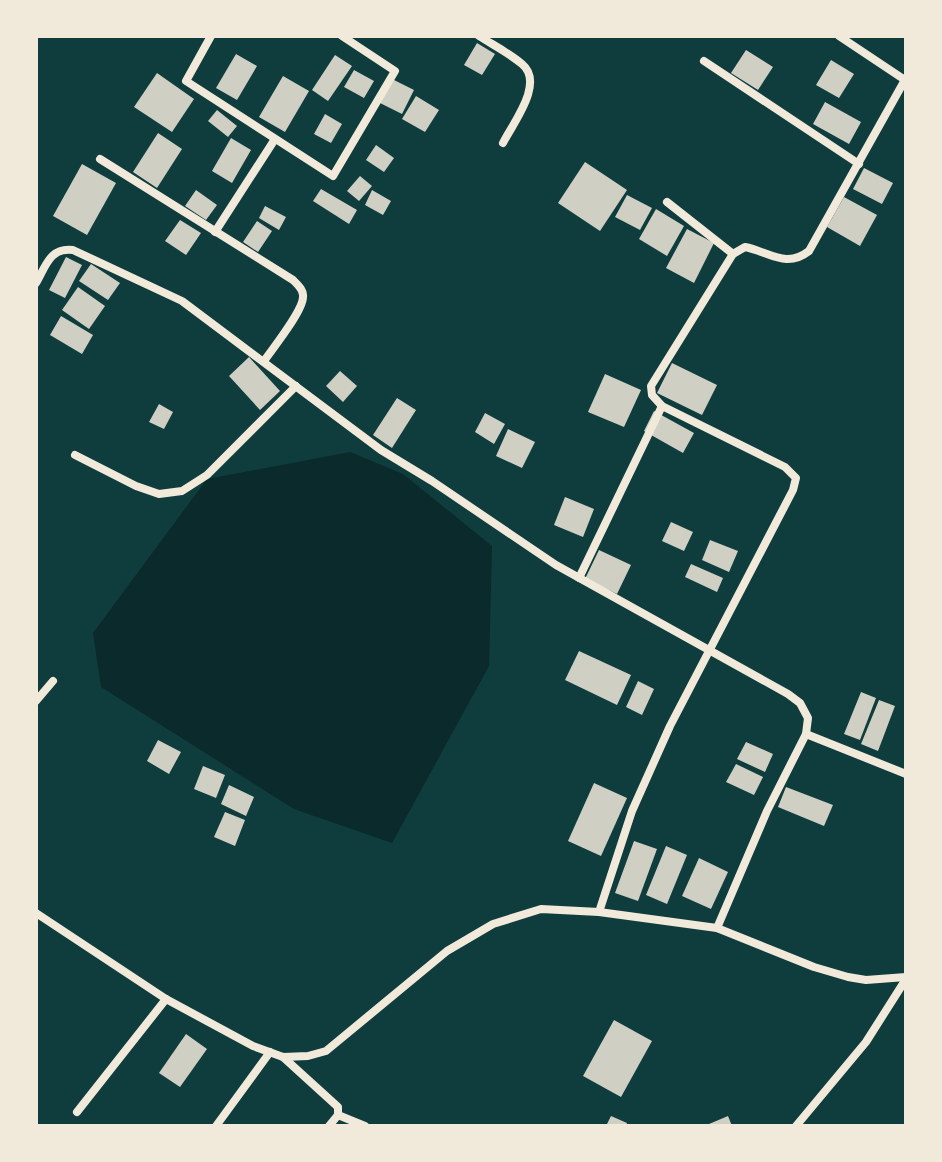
<svg xmlns="http://www.w3.org/2000/svg" width="942" height="1162" font-family="'Source Serif 4',serif">
<style>
.water{fill:#0a2a2b}
.building{fill:#cfcfc3}
.lines{fill:none;stroke-linecap:round;stroke-linejoin:round}
.minor{stroke:#f1e9da;stroke-width:8}
</style>
<rect width="100%" height="100%" fill="#0f3d3e"/>
<polygon class="water" points="350,452 403,474 492,546 489,666 392,843 294,809 101,687 93,633 207,479"/>
<g class="building">
<polygon points="477,43 495,54 482,75 464,65"/>
<polygon points="746,50 773,67 758,90 731,73"/>
<polygon points="236,54 257,66 237,100 216,88"/>
<polygon points="335,55 352,66 328,101 312,90"/>
<polygon points="831,60 854,74 839,98 816,85"/>
<polygon points="354,70 374,81 364,98 344,87"/>
<polygon points="157,73 194,99 172,132 134,107"/>
<polygon points="283,76 309,91 285,132 259,117"/>
<polygon points="392,79 414,90 402,114 380,103"/>
<polygon points="416,96 439,110 425,132 402,119"/>
<polygon points="825,102 861,122 849,144 813,124"/>
<polygon points="217,110 237,126 228,137 208,121"/>
<polygon points="325,114 342,124 331,143 314,134"/>
<polygon points="158,133 182,149 157,188 133,172"/>
<polygon points="231,138 251,150 232,183 212,171"/>
<polygon points="376,145 394,158 384,172 366,160"/>
<polygon points="585,162 627,190 600,231 558,203"/>
<polygon points="82,164 116,183 87,235 53,216"/>
<polygon points="864,168 893,183 882,204 853,189"/>
<polygon points="360,176 372,186 359,201 347,191"/>
<polygon points="321,189 357,210 349,224 313,201"/>
<polygon points="196,190 217,205 206,220 185,206"/>
<polygon points="372,190 391,201 383,215 365,205"/>
<polygon points="627,195 652,208 640,230 615,217"/>
<polygon points="844,197 877,215 860,246 827,227"/>
<polygon points="265,206 286,217 279,230 259,218"/>
<polygon points="656,209 684,226 667,256 639,239"/>
<polygon points="180,220 201,233 186,255 165,241"/>
<polygon points="257,221 272,231 258,252 243,242"/>
<polygon points="687,229 714,243 694,283 666,268"/>
<polygon points="66,257 82,265 65,298 49,290"/>
<polygon points="91,264 120,283 108,300 79,281"/>
<polygon points="78,287 105,306 89,329 62,310"/>
<polygon points="61,316 93,335 82,354 50,335"/>
<polygon points="249,357 280,391 260,410 229,376"/>
<polygon points="672,363 717,385 702,415 657,393"/>
<polygon points="340,371 357,386 343,402 326,386"/>
<polygon points="605,374 641,390 624,427 588,412"/>
<polygon points="397,398 416,410 392,448 373,435"/>
<polygon points="159,404 173,412 164,429 149,422"/>
<polygon points="654,411 694,433 683,453 644,431"/>
<polygon points="485,413 505,424 494,444 475,432"/>
<polygon points="508,429 535,442 522,468 496,456"/>
<polygon points="565,497 594,509 583,537 554,525"/>
<polygon points="671,522 693,532 684,551 662,541"/>
<polygon points="710,540 738,551 729,572 702,560"/>
<polygon points="599,550 631,565 617,594 585,579"/>
<polygon points="691,564 723,578 717,592 685,577"/>
<polygon points="579,651 631,675 617,705 565,680"/>
<polygon points="638,681 654,689 642,715 626,707"/>
<polygon points="861,692 876,698 860,740 844,734"/>
<polygon points="879,700 895,706 878,751 861,744"/>
<polygon points="158,740 181,752 169,774 147,761"/>
<polygon points="746,742 773,754 765,772 737,759"/>
<polygon points="736,764 763,777 754,795 726,782"/>
<polygon points="203,766 225,775 216,798 194,789"/>
<polygon points="594,783 627,798 601,856 568,841"/>
<polygon points="229,785 254,797 246,816 221,804"/>
<polygon points="786,787 833,805 824,826 778,807"/>
<polygon points="225,812 245,820 235,846 214,837"/>
<polygon points="634,841 657,849 638,901 615,893"/>
<polygon points="666,846 687,855 667,904 646,895"/>
<polygon points="699,858 728,872 711,909 682,896"/>
<polygon points="614,1020 652,1041 621,1097 583,1076"/>
<polygon points="186,1034 207,1049 180,1087 159,1073"/>
<polygon points="611,1116 627,1123 626,1126 606,1126"/>
<polygon points="728,1116 732,1126 710,1126 709,1124"/>
</g>
<g class="lines">
<g class="minor">
<polyline points="211,36 186,81 333,176 395,71 342,36"/>
<path d="M479 36C493 45 509 53 522 64 545 83 513 123 503 143"/>
<polyline points="839,36 905,80"/>
<polyline points="704,61 859,164"/>
<path d="M100 159 293 280C298 285 304 290 303 297 303 311 273 348 264 361"/>
<polyline points="667,202 733,254"/>
<polyline points="215,232 275,139"/>
<path d="M36 283C46 266 50 247 73 250L182 301 381 450 432 481 556 565 788 694 800 703 808 718 806 734 767 811 717 928"/>
<polyline points="75,455 136,486 159,494 182,491 207,475 296,386"/>
<polyline points="579,578 662,406"/>
<polyline points="36,701 53,681"/>
<polyline points="806,734 906,774"/>
<path d="M599 912 632 811 670 726 793 490 796 478 785 467 662 406 652 395 651 386 733 254 745 247C770 252 786 269 809 251L906 78"/>
<polyline points="36,913 166,999 253,1046 283,1057 308,1056 326,1051 447,951 493,924 541,909 599,912 717,928 814,967 848,977 866,980 906,977"/>
<polyline points="283,1057 338,1107 338,1115 329,1126"/>
<polyline points="77,1112 166,999"/>
<polyline points="338,1115 365,1126"/>
<polyline points="216,1126 270,1052"/>
<polyline points="796,1126 866,1042 906,979"/>
</g>
</g>
<rect width="942" height="1162" fill="none" stroke="#f1e9da" stroke-width="76"/>
</svg>
